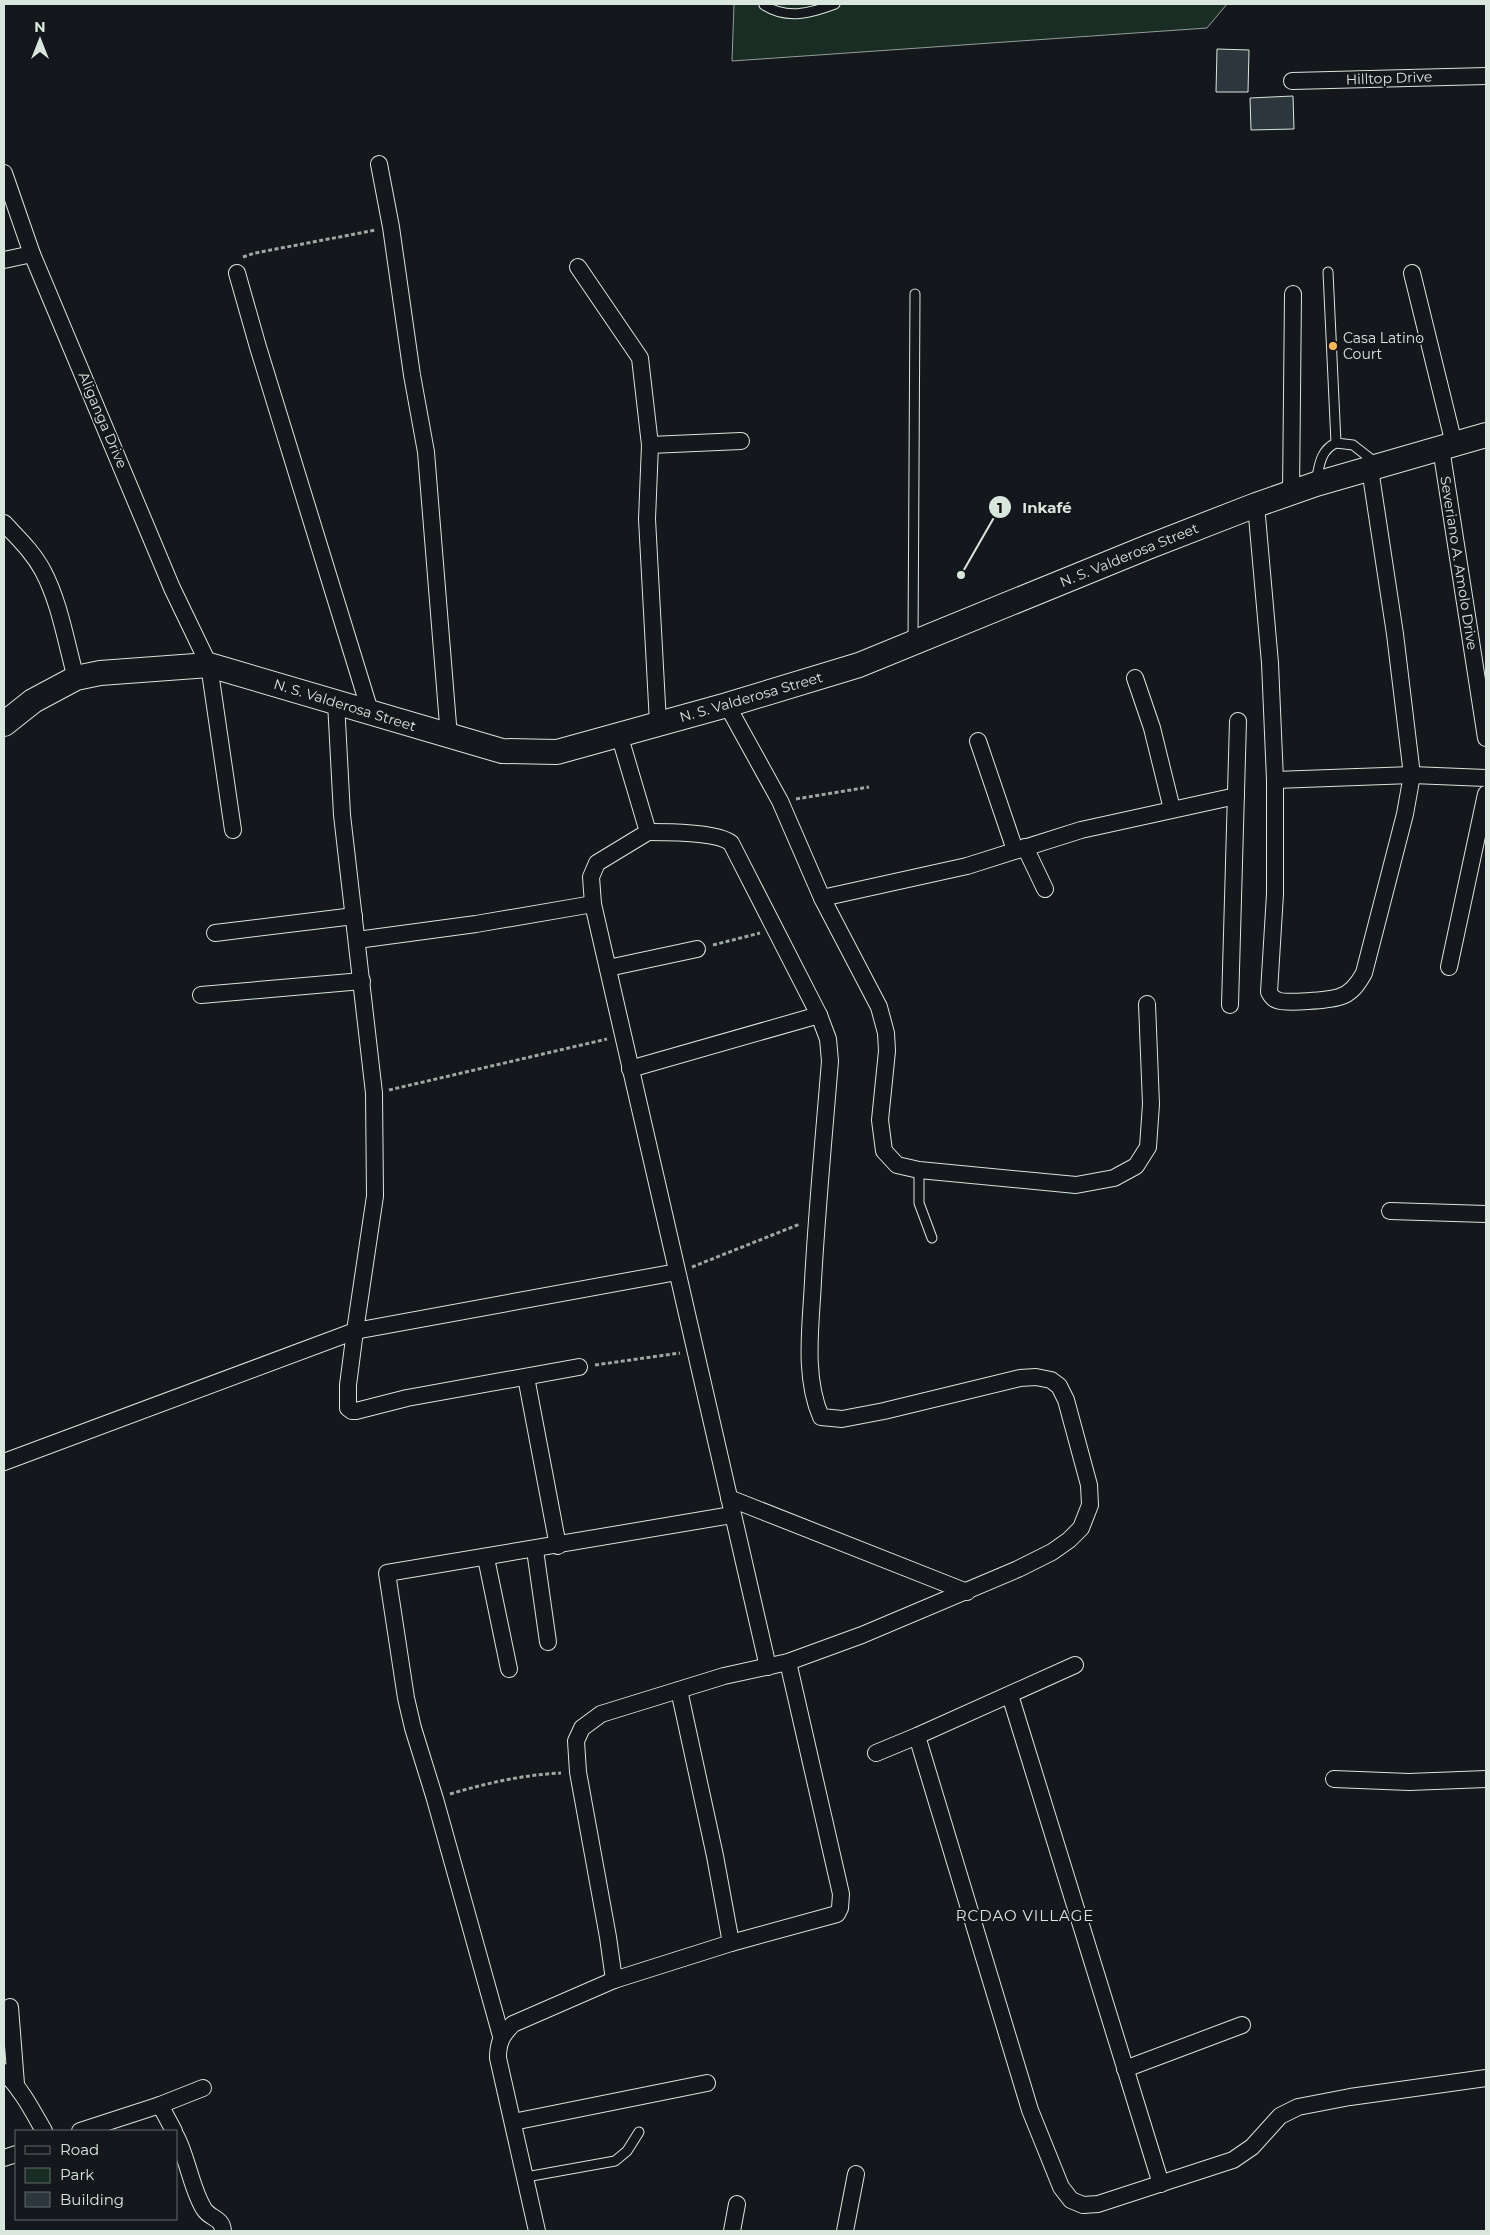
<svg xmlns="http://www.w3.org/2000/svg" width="1490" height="2235" font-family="Montserrat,sans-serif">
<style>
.green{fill:#1a2d24;stroke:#939e99}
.building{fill:#2c363c;stroke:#d8e6dc}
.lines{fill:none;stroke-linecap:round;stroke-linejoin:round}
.lane-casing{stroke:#d8e6dc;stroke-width:11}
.street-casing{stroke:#d8e6dc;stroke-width:18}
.secondary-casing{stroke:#d8e6dc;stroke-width:26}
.path{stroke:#9da8a2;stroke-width:3;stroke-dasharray:4 2.5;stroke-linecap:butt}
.lane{stroke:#14181c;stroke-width:9}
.street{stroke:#14181c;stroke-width:16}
.secondary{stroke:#14181c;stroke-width:24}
.poi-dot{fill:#ffb74d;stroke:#14181c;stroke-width:2}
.labels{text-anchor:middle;stroke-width:4;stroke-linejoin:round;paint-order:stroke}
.street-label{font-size:14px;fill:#d8e6dc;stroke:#14181c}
.poi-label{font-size:14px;fill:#d8e6dc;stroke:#14181c;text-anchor:start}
.neighbourhood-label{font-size:15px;letter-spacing:1px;fill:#d8e6dc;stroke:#14181c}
.leader{fill:none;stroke:#d8e6dc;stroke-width:2}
.callout-dot{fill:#d8e6dc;stroke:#14181c;stroke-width:2}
.mark-label{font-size:15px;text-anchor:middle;font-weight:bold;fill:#111}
.callout-label{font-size:15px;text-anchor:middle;font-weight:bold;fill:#d8e6dc;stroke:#14181c;stroke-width:4;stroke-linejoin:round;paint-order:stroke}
</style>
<rect width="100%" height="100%" fill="#14181c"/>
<polygon class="green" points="734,4 1227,4 1207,28 732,61"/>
<g class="building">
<polygon points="1217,49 1249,50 1248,92 1216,92"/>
<polygon points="1293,96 1294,129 1251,130 1250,98"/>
</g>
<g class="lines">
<g class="lane-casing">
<g id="lane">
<path d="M764 5C787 20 811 13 835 4"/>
<polyline points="1328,272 1336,443 1353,445 1376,463"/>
<path d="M1316 482C1319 467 1320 450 1336 443"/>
<polyline points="913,643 915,294"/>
<polyline points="919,1170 919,1203 932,1238"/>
<polyline points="526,2177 615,2161 627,2151 639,2132"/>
</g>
</g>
<g class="street-casing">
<g id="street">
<polyline points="1292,81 1486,76"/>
<polyline points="379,164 391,227 412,375 426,452 449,737"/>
<polyline points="4,173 32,254 172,588 209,665 233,830"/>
<polyline points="4,260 32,254"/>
<polyline points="578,267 640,358 650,445 647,519 658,723"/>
<polyline points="237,273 258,347 370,711"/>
<polyline points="1412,273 1454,444"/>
<polyline points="650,445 741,441"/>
<polyline points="1441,448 1486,738"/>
<polyline points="1291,493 1293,294"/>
<path d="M1256 505 1270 663 1275 780V894L1269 992C1271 996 1273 999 1277 1000 1285 1004 1330 1000 1339 997 1351 994 1358 984 1364 973L1405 814 1412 775 1395 634 1370 469"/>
<path d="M4 523C18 538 33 552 43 571 60 603 66 643 76 678"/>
<polyline points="1135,678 1152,728 1172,809"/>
<polyline points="336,702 342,815 374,1093 375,1196 355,1331 348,1385 348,1408 352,1411 356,1411 407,1398 579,1367"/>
<polyline points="727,705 780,801 822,898 879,1007 886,1033 887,1051 880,1120 884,1151 897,1165 919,1170 1076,1185 1114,1178 1136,1166 1148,1147 1151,1104 1147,1004"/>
<polyline points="619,734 648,832 597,863 591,877 593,904 768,1667"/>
<polyline points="978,741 1015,850"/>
<polyline points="1275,780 1412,775 1486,778"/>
<polyline points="1025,847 1045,889"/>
<polyline points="822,898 967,866 1081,830 1236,796"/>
<polyline points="215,933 354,916"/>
<polyline points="357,940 476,924 593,904"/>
<polyline points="1449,967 1486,794"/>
<polyline points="608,968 697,949"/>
<polyline points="201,995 362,981"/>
<polyline points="1230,1005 1238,721"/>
<polyline points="630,1069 819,1015"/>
<polyline points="1390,1211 1486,1214"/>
<polyline points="526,1377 558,1546"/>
<polyline points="4,1462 355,1331 677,1272"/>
<polyline points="729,1498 967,1592"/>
<polyline points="535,1550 548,1642"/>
<polyline points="486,1558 509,1669"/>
<polyline points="679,1690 715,1856 731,1943"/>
<polyline points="1010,1695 1161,2184"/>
<polyline points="917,1736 1030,2110 1061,2187 1071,2200 1083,2205 1098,2204 1233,2160 1252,2147 1280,2116 1298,2107 1350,2097 1486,2078"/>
<polyline points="876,1753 917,1736 1075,1665"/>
<polyline points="1334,1779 1409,1782 1486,1779"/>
<polyline points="614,1980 731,1943 837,1914 840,1908 841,1894 788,1662"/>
<polyline points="10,2007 16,2084"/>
<polyline points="501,2036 435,1799 413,1728 406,1698 387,1573 732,1515"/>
<polyline points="1125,2069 1242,2025"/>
<path d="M4 2072C22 2090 32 2110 44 2131"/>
<polyline points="160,2105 174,2131"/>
<polyline points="513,2122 707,2083"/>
<polyline points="80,2131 160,2105 203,2088"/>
<path d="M176 2136C187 2156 192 2191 204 2209 210 2219 222 2217 223 2231"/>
<polyline points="4,2158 16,2154"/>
<path d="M537 2231 498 2058C498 2042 502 2035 513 2024L614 1980 608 1937 578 1772 576 1741 582 1728 601 1714 724 1676 788 1662 862 1635 1018 1569 1052 1552 1069 1540 1081 1528 1090 1505 1089 1485 1066 1400 1059 1386 1051 1380 1036 1377 1020 1378 884 1411 842 1419 821 1417C803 1376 811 1325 813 1281 817 1208 824 1135 830 1061L828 1039 819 1015 731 843C718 832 666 832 648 832"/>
<polyline points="732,2231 737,2204"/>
<polyline points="845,2231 856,2174"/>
</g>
</g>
<g class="secondary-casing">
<polyline id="secondary" points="4,724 33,701 76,678 100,673 209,665 502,751 557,752 727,705 859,665 1148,547 1256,505 1316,484 1486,435"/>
</g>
<g class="path">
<polyline points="243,257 255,253 376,230"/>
<polyline points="796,799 869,787"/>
<polyline points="713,945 760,933"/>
<polyline points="389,1090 607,1039"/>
<polyline points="692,1267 800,1224"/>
<polyline points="595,1365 680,1353"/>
<path d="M450 1794C487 1783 522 1775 561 1773"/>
</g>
<use href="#lane" class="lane"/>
<use href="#street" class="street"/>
<use href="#secondary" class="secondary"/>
</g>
<circle class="poi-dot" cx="1333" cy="346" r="5"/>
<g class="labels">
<g class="street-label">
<text transform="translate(1389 78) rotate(-2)" y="5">Hilltop Drive</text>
<text transform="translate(103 420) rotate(67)" y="5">Aliganga Drive</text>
<text transform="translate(1129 555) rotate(-22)" y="5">N. S. Valderosa Street</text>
<text transform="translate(1459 563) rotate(81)" y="5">Severiano A. Amolo Drive</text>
<text transform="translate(751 697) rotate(-16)" y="5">N. S. Valderosa Street</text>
<text transform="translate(345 705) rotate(17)" y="5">N. S. Valderosa Street</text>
</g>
<g class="poi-label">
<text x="1343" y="343">Casa Latino<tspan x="1343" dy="16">Court</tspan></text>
</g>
<g class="neighbourhood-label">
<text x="1025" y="1921">RCDAO VILLAGE</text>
</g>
</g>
<path class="leader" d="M961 575L1000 507"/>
<g class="callout-dot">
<circle cx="961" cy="575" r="5"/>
<circle cx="1000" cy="507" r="12"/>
</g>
<g class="mark-label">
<text x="1000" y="513">1</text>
</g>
<g class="callout-label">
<text x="1047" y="513">Inkafé</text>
</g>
<rect width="1490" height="2235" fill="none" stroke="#d8e6dc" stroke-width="10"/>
<rect x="15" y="2130" width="162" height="90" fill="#14181c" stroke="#626a69"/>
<rect x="25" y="2146" width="25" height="8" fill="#14181c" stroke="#626a69"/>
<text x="60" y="2155" font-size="15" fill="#d8e6dc">Road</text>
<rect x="25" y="2168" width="25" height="15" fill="#1a2d24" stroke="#626a69"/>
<text x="60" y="2180" font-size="15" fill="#d8e6dc">Park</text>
<rect x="25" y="2192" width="25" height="15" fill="#2c363c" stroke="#626a69"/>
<text x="60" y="2205" font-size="15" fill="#d8e6dc">Building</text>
<g transform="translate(40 40)" stroke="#14181c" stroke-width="4" paint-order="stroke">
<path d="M0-4L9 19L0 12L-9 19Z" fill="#d8e6dc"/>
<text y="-8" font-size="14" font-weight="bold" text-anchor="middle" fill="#d8e6dc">N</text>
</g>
</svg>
